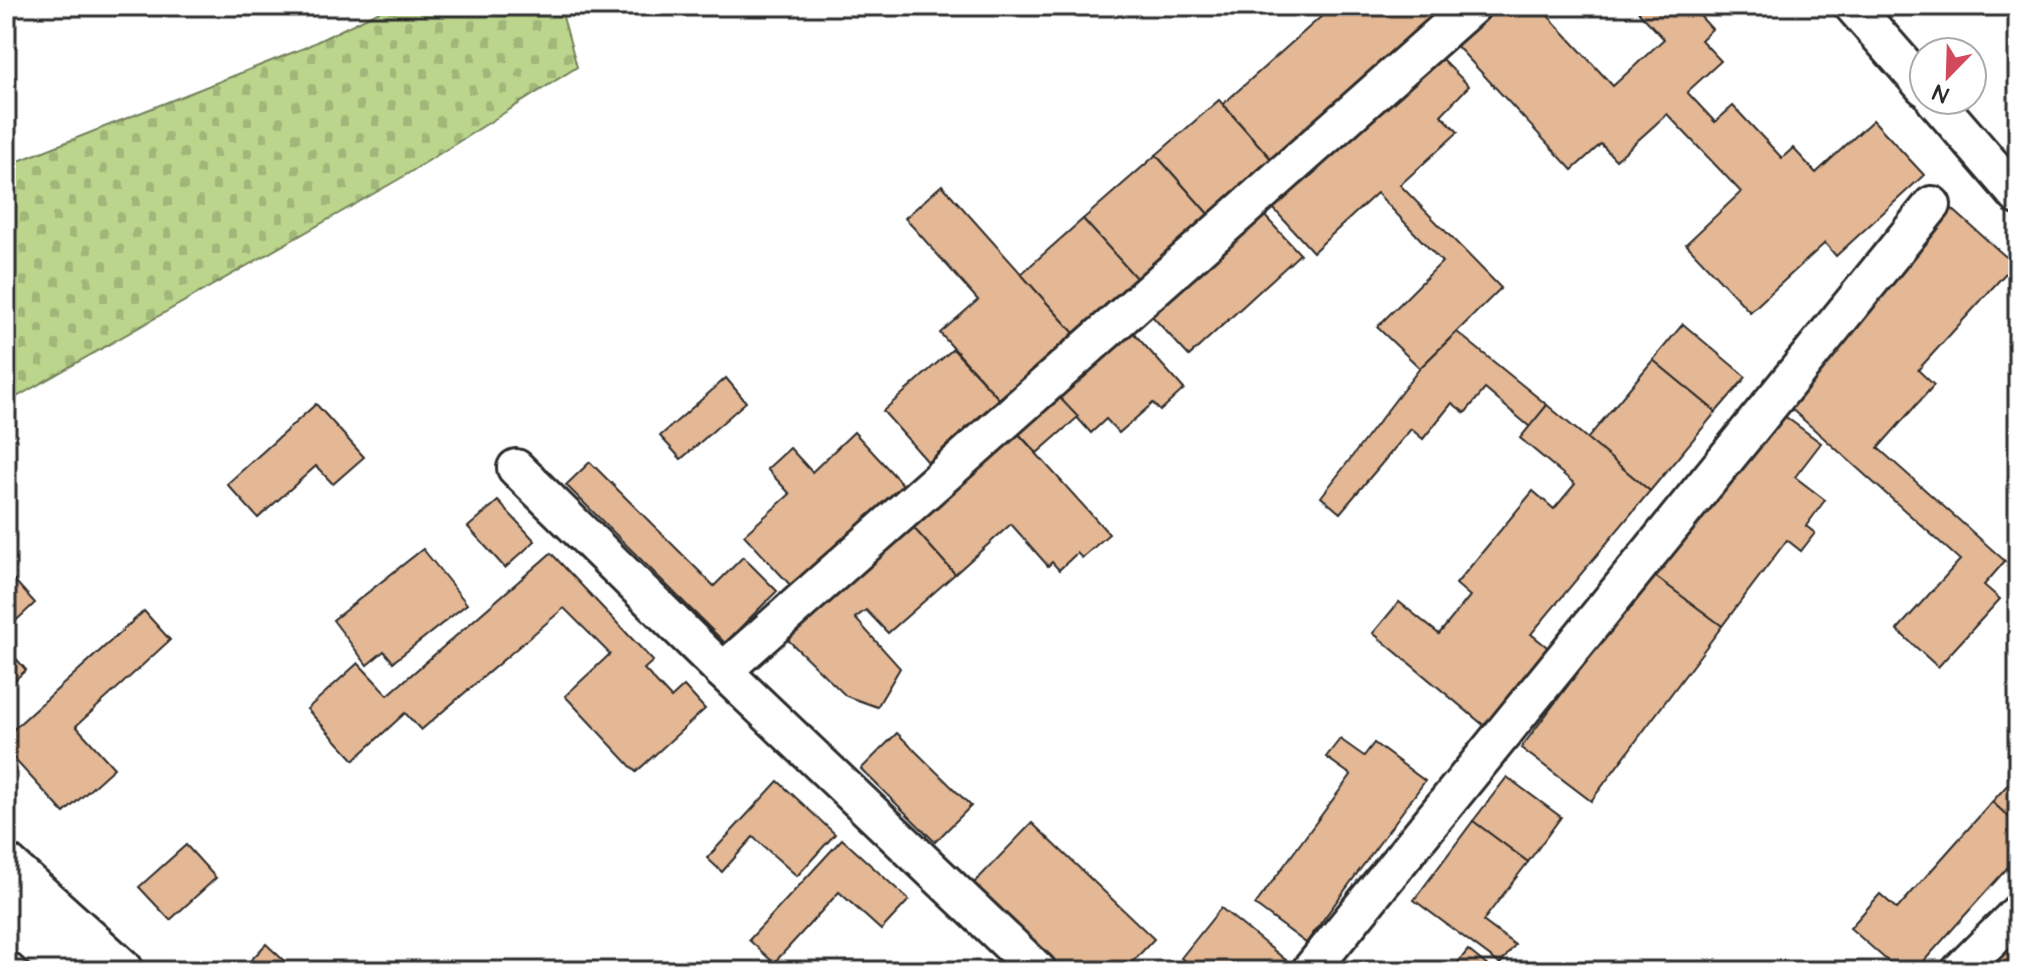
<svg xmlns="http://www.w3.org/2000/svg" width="2024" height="977" font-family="'Architects Daughter',sans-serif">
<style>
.cemetery{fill:url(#cemetery-stones);stroke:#73805c;stroke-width:2}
.building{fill:#e4b895;stroke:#2b2b2b;stroke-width:2}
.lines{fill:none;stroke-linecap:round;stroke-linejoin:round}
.minor-casing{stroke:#2b2b2b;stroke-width:42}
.major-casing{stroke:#2b2b2b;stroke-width:50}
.minor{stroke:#fff;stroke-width:36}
.major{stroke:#fff;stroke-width:44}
</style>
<defs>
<pattern id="cemetery-stones" width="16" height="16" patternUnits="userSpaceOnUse" patternTransform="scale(2)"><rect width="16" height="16" fill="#bbd58c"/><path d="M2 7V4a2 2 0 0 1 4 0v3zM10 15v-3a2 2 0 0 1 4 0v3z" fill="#a1b779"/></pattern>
</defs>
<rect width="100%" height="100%" fill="#fff"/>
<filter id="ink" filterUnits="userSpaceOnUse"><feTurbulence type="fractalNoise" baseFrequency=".0125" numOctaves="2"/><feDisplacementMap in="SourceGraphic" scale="16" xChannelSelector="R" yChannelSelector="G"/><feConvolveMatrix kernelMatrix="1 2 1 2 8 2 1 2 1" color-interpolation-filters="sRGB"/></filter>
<g filter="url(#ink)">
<polygon class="cemetery" points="390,6 560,6 577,67 401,178 6,403 6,166 304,48"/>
<g class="building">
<polygon points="1333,6 1428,6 1435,15 1271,159 1223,104"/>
<polygon points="1495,6 1539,6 1613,86 1664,39 1633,6 1691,6 1712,29 1701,40 1721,61 1687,92 1715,122 1733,106 1782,158 1793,148 1816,173 1873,120 1924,175 1836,256 1825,243 1750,312 1686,244 1741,192 1667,114 1616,160 1601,144 1572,170 1454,43"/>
<polygon points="1436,53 1469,86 1441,115 1458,132 1400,185 1501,288 1420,368 1377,327 1442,262 1377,193 1313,252 1273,208"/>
<polygon points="1219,100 1271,159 1209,215 1156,155"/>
<polygon points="1156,155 1209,215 1136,278 1083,219"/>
<polygon points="942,185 1074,333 999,399 940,333 978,300 905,218"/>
<polygon points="1950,207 2014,264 1918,370 1934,385 1878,448 2005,561 1984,585 2000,599 1938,667 1897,630 1960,560 1778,397"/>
<polygon points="1262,213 1300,254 1189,356 1151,315"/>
<polygon points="1083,219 1136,278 1074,333 1021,274"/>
<polygon points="1683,324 1746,377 1716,412 1653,360"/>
<polygon points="1130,329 1184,389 1160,411 1153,403 1119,433 1106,419 1091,433 1057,395"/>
<polygon points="1457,332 1547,405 1530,427 1485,389 1465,413 1452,403 1423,439 1411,429 1340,513 1321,497 1420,368"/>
<polygon points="953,349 999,399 928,462 883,411"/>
<polygon points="1653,360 1716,412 1650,491 1587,439"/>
<polygon points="726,378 746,402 681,459 660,436"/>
<polygon points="1057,395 1078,417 1037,453 1016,431"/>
<polygon points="316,404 364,457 333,484 316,466 258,518 227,484"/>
<polygon points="1547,405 1650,491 1531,634 1552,651 1487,728 1373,633 1399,602 1439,634 1470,596 1456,584 1533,491 1554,509 1575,484 1520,438"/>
<polygon points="1775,409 1821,443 1795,477 1825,500 1806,526 1815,533 1801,551 1787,540 1722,626 1652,574"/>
<polygon points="1016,431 1109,534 1082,558 1077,553 1059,570 1052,562 1048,566 1011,524 955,574 911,525"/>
<polygon points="854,432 904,486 793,588 744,535 790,494 767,469 790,448 812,472"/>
<polygon points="590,462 714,586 743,557 777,591 725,643 566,485"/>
<polygon points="498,501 535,541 505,568 468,527"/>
<polygon points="911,525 955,574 888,633 866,610 855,618 900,668 877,707 846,696 786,638"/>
<polygon points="423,549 467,604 393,662 384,651 367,665 333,620"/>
<polygon points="551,553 653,661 644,669 671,698 684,686 705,709 636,772 565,696 610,654 564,608 421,730 405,713 354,760 307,709 358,663 388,695"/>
<polygon points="6,571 35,603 6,630"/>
<polygon points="1652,574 1722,626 1591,801 1521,748"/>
<polygon points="144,611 170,640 76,726 114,768 64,813 6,750 6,736"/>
<polygon points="6,647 26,670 6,688"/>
<polygon points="897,733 971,806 935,842 861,769"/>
<polygon points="1340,739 1364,756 1374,743 1425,781 1306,943 1255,905 1351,775 1326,757"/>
<polygon points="2018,773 2018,825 1992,802"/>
<polygon points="1507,777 1561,817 1528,862 1473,821"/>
<polygon points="778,781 835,834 797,876 753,837 722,872 707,858"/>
<polygon points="1992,802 2018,825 2018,856 1915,971 1899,971 1850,928 1880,894 1897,909"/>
<polygon points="1473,821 1528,862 1483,921 1515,945 1500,964 1414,900"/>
<polygon points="1032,823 1154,939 1124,971 1064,971 973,884"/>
<polygon points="842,839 909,900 881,930 839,892 774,963 749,940"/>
<polygon points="186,845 216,878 170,920 139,887"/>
<polygon points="1221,908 1287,961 1279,971 1197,971 1181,958"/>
<polygon points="2018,919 2018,971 1995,971 1981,958"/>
<polygon points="266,944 295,971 241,971"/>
<polygon points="1468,950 1494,971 1451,971"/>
</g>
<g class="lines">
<g class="minor-casing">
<g id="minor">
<polyline points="1853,6 1924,87"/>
<polyline points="1935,100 2018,196"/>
<polyline points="516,468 723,671 1038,971"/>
<polyline points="723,671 1472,6"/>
<polyline points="1310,971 1932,205"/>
<polyline points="1960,971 2018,913"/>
</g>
</g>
<g class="major-casing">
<g id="major">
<polyline points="6,867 121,971"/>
<polyline points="6,912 71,971"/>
</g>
</g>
<use href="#minor" class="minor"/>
<use href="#major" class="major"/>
</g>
</g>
<rect width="2024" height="977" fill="none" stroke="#fff" stroke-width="32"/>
<rect x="16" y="16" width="1992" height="945" fill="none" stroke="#2b2b2b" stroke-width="3" filter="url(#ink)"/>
<g transform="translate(1948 76) rotate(203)"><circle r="38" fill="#ffffff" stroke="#aaaaaa" stroke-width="2"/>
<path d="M0-6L14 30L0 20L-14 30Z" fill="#d1495b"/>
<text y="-12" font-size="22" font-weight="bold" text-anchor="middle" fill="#2b2b2b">N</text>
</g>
</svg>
